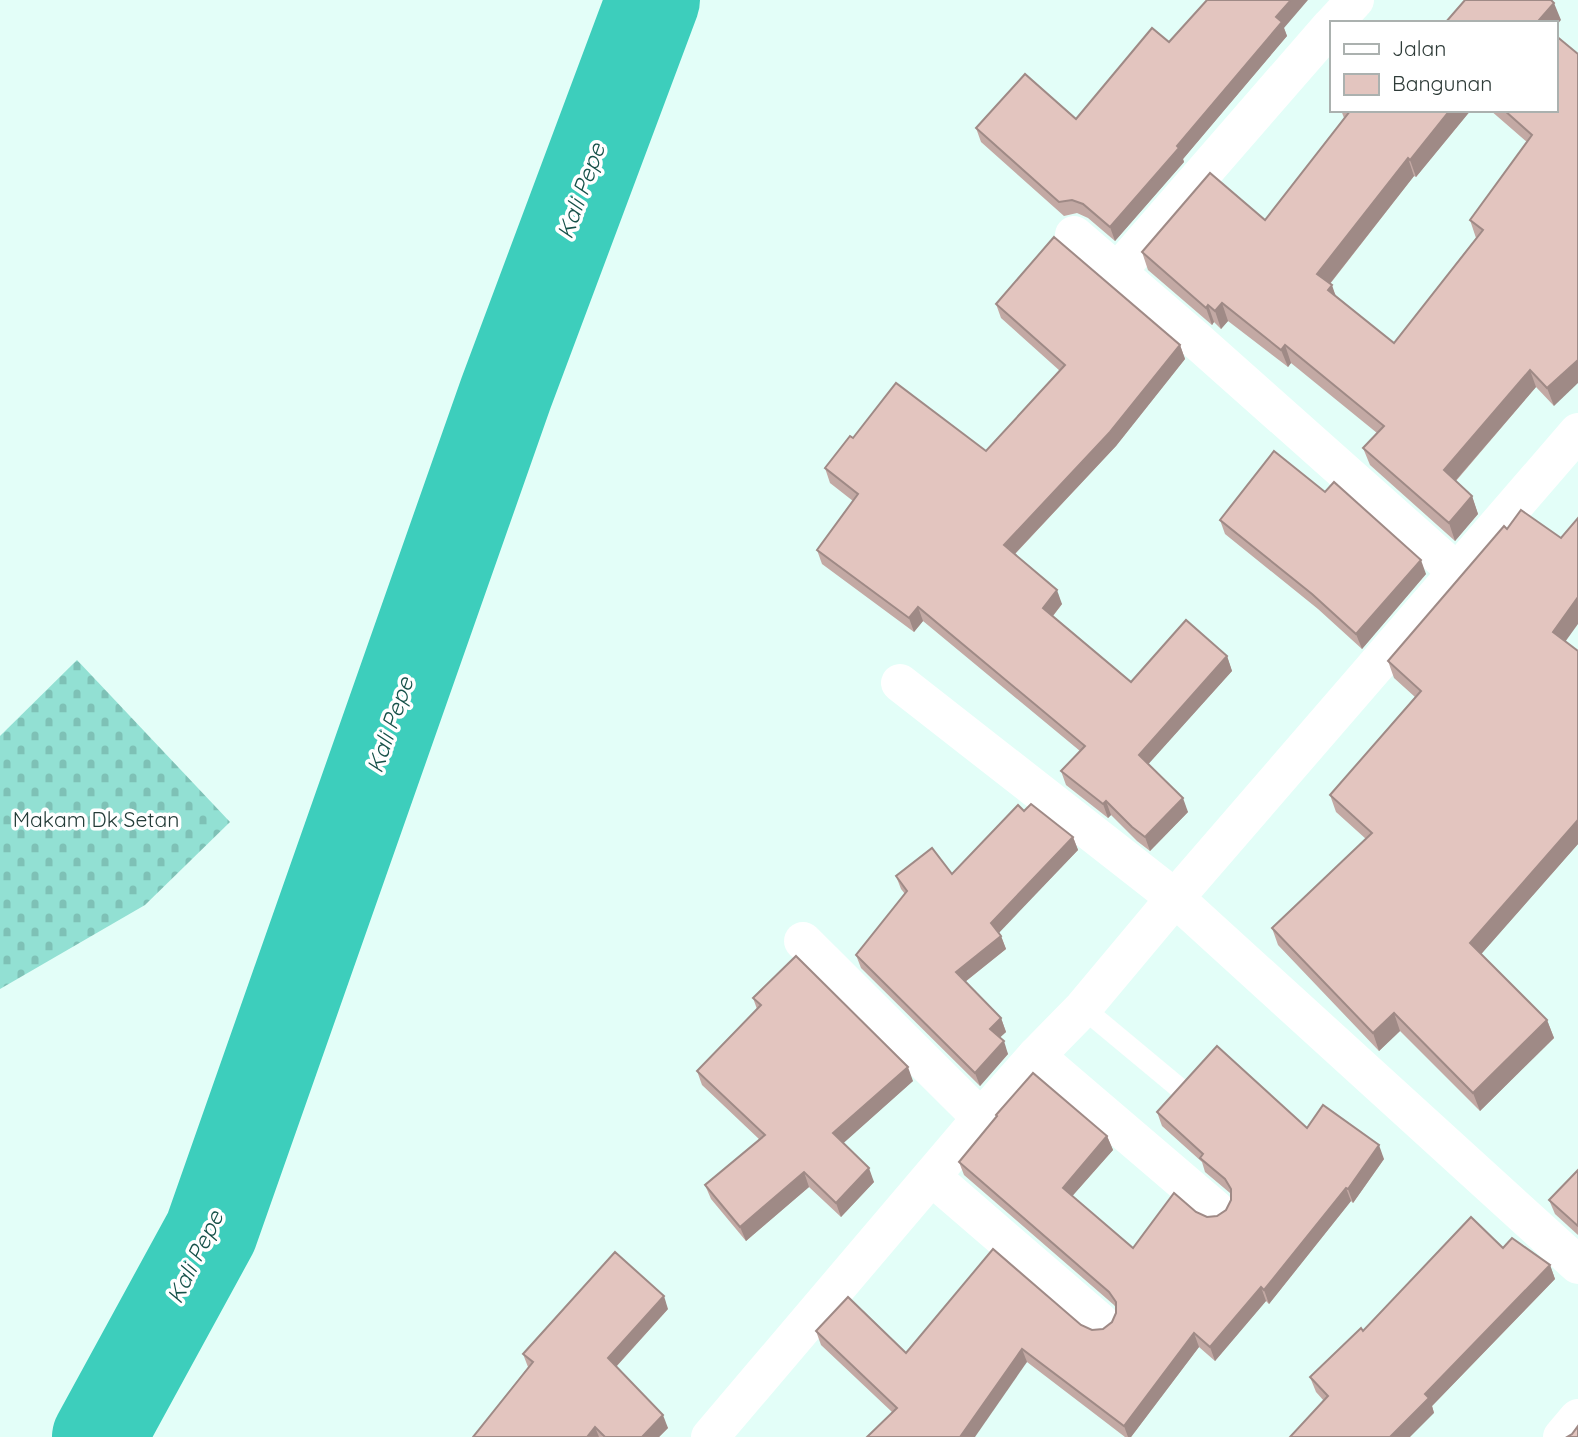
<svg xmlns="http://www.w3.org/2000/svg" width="1578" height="1437" font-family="Quicksand,sans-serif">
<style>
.cemetery{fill:url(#cemetery-stones)}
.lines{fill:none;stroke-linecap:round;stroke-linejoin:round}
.river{stroke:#3dcebc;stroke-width:94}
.service{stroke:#fff;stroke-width:21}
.minor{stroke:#fff;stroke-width:38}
.wall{fill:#c3a9a4}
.shaded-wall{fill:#9f8a86}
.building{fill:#e3c5bf;stroke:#9f8a86;stroke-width:2}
.labels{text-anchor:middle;stroke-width:7;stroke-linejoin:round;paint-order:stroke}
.park-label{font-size:21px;fill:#233b37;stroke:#fff}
.water-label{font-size:23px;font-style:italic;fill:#165149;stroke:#fff}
</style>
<defs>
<pattern id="cemetery-stones" width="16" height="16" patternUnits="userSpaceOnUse" patternTransform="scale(1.75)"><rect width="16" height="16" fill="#92e0d3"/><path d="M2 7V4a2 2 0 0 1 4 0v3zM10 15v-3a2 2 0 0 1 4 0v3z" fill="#7ec1b6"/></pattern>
</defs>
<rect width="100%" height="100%" fill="#e3fef8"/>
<polygon class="cemetery" points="77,660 230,822 145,905 0,989 0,736"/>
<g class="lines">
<polyline class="river" points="99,1437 211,1232 506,393 653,0"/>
<polyline class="service" points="1083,1008 1178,1087"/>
<g class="minor">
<polyline points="1334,23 1355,0"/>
<polyline points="1074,235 1195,339 1457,572"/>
<polyline points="1117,272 1331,26"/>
<polyline points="900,683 1175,898 1578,1265"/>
<polyline points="803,941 981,1118"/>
<polyline points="1036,1056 1215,1209"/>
<polyline points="932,1177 1100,1322"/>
<polyline points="710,1437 981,1118 1036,1056 1083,1008 1175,898 1578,432"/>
<polyline points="1562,1437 1578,1418"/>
</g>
</g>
<g class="wall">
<polygon points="1284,28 1287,36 1183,159 1184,162 1115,241 1088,218 1077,213 1064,216 981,142 976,128 1076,119 1169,42"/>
<polygon points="1341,110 1471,110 1416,177 1414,176 1330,284 1336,296 1394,343 1476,238 1470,220 1527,142 1490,110 1555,110 1554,406 1536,387 1456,481 1472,496 1478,514 1455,541 1370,465 1363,448 1377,433 1291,363 1288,367 1228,321 1221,329 1214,322 1212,325 1148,270 1142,252 1265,220 1344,118"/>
<polygon points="996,304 1180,345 1185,359 1116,446 1015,554 1062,604 1053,616 1131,682 1227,656 1232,671 1148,764 1188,812 1150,851 1137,841 1111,815 1108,818 1066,785 1061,771 1080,751 923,621 914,632 822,564 817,550 853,501 830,483 825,468 853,438 986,451 1060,371 1001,318"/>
<polygon points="1325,492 1426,574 1362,649 1318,609 1225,534 1220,520"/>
<polygon points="1507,529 1561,538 1565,641 1578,651 1578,844 1481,954 1547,1020 1554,1038 1480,1111 1400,1031 1379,1051 1278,945 1272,928 1366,839 1336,812 1330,795 1415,697 1394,678 1388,661"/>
<polygon points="1024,811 1073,837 1078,850 999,932 1001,936 1006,949 965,982 1001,1018 1006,1032 999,1038 1008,1054 980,1086 861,968 856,955 905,894 901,889 896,876 952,874"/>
<polygon points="753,998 913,1081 843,1143 874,1182 841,1217 809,1187 746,1241 711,1199 705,1185 760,1140 702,1085 697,1071 757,1009"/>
<polygon points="1157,1112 1307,1128 1384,1159 1353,1203 1351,1201 1269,1304 1266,1301 1215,1361 1199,1347 1131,1437 1125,1437 1027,1362 892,1412 821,1345 816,1331 906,1353 1081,1325 1092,1330 1103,1329 1112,1322 1116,1313 1116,1308 1114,1305 964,1175 959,1162 1107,1136 1113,1150 1072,1196 1133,1248 1196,1212 1207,1217 1217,1216 1226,1210 1231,1200 1230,1193 1205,1172 1202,1162 1162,1126"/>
<polygon points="1578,1170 1578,1235 1555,1214 1549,1200"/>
<polygon points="1503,1248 1550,1265 1555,1279 1432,1406 1434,1413 1324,1401 1316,1392 1310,1377 1363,1331"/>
<polygon points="668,1309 616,1367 668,1428 659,1437 473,1437 528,1367 523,1354"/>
</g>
<g class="shaded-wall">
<polygon points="1291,0 1308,0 1284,28 1287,36 1183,159 1184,162 1115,241 1110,227 1177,146 1276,17"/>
<polygon points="1554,3 1561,20 1555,27 1555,23 1540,23 1539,20"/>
<polygon points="1450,110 1471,110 1416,177 1410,160"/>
<polygon points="1408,158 1414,176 1324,291 1317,274"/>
<polygon points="1332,285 1338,303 1328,290"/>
<polygon points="1222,303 1228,321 1221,329 1215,311"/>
<polygon points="1208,305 1214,322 1212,325 1206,308"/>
<polygon points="1180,345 1185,359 1116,446 1010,559 1004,545"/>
<polygon points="1285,345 1291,363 1288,367 1281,350"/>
<polygon points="1578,360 1578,383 1554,406 1547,388"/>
<polygon points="1530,370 1536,387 1450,487 1444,470"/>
<polygon points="1472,496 1478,514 1455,541 1449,523"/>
<polygon points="1421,560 1426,574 1362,649 1356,634"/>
<polygon points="1057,590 1062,604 1048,622 1043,608"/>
<polygon points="1578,597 1578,624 1560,649 1553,632"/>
<polygon points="918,607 923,621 914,632 909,618"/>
<polygon points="1227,656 1232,671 1144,769 1139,755"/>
<polygon points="1183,798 1188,812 1150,851 1145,837"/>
<polygon points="1106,801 1111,815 1108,818 1103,804"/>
<polygon points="1577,821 1578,824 1578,844 1476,960 1470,943"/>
<polygon points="1073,837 1078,850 996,936 991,923"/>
<polygon points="1001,936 1006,949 961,985 956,972"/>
<polygon points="1394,1013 1400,1031 1379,1051 1373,1033"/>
<polygon points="1001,1018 1006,1032 995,1042 990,1029"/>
<polygon points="1547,1020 1554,1038 1480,1111 1473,1093"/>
<polygon points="1004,1041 1008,1054 980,1086 975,1073"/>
<polygon points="908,1067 913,1081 838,1148 833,1133"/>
<polygon points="1107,1136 1113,1150 1068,1201 1063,1188"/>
<polygon points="1379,1145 1384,1159 1353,1203 1348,1189"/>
<polygon points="869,1168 874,1182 841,1217 836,1203"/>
<polygon points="804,1172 809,1187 746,1241 740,1227"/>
<polygon points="1346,1188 1351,1201 1269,1304 1264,1290"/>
<polygon points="1550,1265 1555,1279 1432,1406 1434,1413 1410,1437 1390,1437 1425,1394"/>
<polygon points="1261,1287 1266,1301 1215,1361 1210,1347"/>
<polygon points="664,1296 668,1309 612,1371 608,1358"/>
<polygon points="1194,1333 1199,1347 1131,1437 1128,1437 1124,1426"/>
<polygon points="1022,1349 1027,1362 975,1437 960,1437"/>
<polygon points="663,1415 668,1428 659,1437 642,1437"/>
<polygon points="595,1427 599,1437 587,1437"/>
</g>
<g class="building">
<polygon points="1207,0 1291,0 1276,17 1282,22 1177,146 1179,148 1110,227 1083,204 1072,200 1059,202 976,128 1025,74 1076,119 1152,28 1169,42"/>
<polygon points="1465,0 1551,0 1554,3 1539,20 1541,23 1445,23"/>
<polygon points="1555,35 1578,54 1578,360 1547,388 1530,370 1444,470 1472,496 1449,523 1363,448 1384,426 1285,345 1281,350 1222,303 1215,311 1208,305 1206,308 1142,252 1210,173 1265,220 1350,111 1349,110 1450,110 1410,160 1408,158 1317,274 1332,285 1328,290 1394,343 1483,230 1470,220 1532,135 1504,110 1555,110"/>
<polygon points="1054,237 1180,345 1110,432 1004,545 1057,590 1043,608 1131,682 1186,620 1227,656 1139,755 1183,798 1145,837 1132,827 1106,801 1103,804 1061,771 1085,746 918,607 909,618 817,550 858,494 825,468 850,436 853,438 896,383 986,451 1065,365 996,304"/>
<polygon points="1274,451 1325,492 1334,482 1421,560 1356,634 1312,594 1220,520"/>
<polygon points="1521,510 1561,538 1578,518 1578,597 1553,632 1578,651 1578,822 1577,821 1470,943 1547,1020 1473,1093 1394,1013 1373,1033 1272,928 1372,833 1330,795 1421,691 1388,661 1504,526 1507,529"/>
<polygon points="1031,804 1073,837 991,923 1001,936 956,972 1001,1018 990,1029 1004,1041 975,1073 856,955 907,891 896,876 932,848 952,874 1018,805 1024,811"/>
<polygon points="796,956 908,1067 833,1133 869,1168 836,1203 804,1172 740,1227 705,1185 765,1135 697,1071 761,1005 753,998"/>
<polygon points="1217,1046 1307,1128 1323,1105 1379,1145 1348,1189 1346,1188 1264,1290 1261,1287 1210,1347 1194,1333 1124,1426 1022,1349 960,1437 867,1437 897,1408 816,1331 848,1297 906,1353 993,1249 1081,1325 1092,1330 1103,1329 1112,1322 1116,1313 1116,1302 1109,1292 959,1162 997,1116 996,1115 1033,1073 1107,1136 1063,1188 1133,1248 1174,1193 1196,1212 1207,1217 1217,1216 1226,1210 1231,1200 1231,1189 1225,1179 1200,1158 1203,1154 1157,1112"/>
<polygon points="1578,1170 1578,1226 1549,1200"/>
<polygon points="1471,1217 1503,1248 1512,1238 1550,1265 1425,1394 1429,1398 1390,1437 1290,1437 1328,1396 1310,1377 1361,1328 1363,1331"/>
<polygon points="615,1252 664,1296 608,1358 663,1415 642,1437 605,1437 595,1427 587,1437 473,1437 533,1362 523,1354"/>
<polygon points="1578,1426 1578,1437 1567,1437 1572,1434"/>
</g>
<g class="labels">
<g class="park-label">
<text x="96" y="827">Makam Dk Setan</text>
</g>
<g class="water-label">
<text transform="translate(581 191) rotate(-70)" y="8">Kali Pepe</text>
<text transform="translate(390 725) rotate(-71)" y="8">Kali Pepe</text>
<text transform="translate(195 1257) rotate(-64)" y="8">Kali Pepe</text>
</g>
</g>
<rect x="1330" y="21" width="228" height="91" fill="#ffffff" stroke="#abb1af" stroke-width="2"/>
<rect x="1344" y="44" width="35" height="10" fill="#ffffff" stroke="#abb1af" stroke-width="2"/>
<text x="1392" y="56" font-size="21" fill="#2e3b38">Jalan</text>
<rect x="1344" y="74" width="35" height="21" fill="#e3c5bf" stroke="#abb1af" stroke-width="2"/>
<text x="1392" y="91" font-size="21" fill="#2e3b38">Bangunan</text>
</svg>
